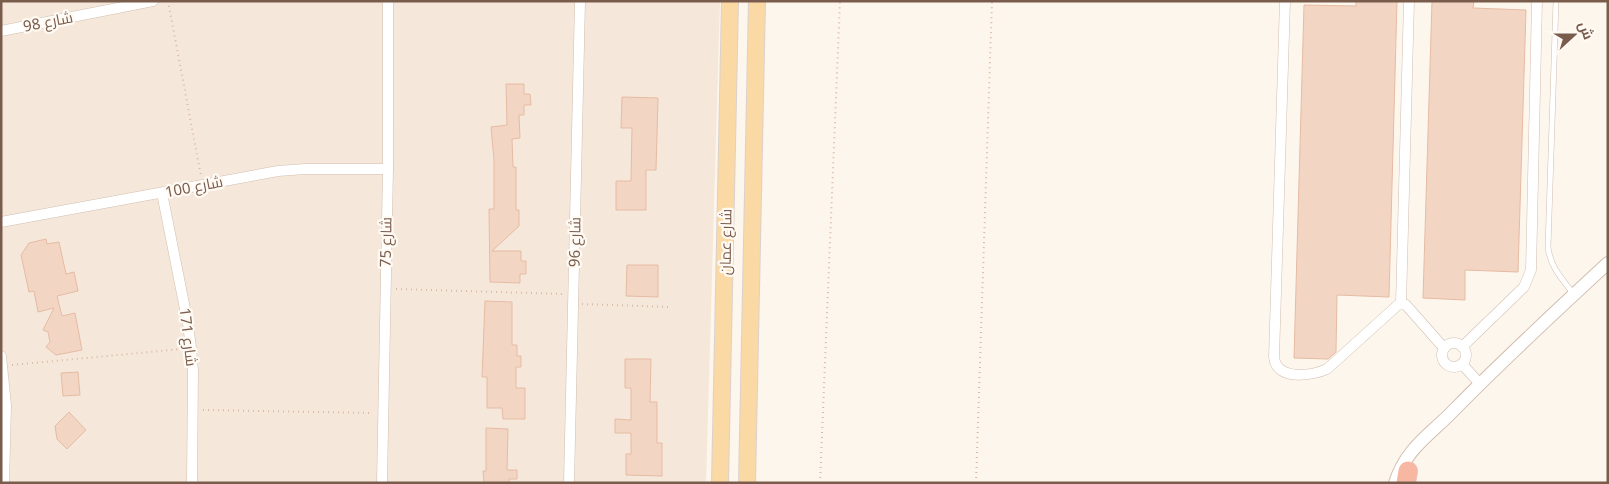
<svg xmlns="http://www.w3.org/2000/svg" width="1609" height="484" font-family="'Noto Sans',Cairo,sans-serif">
<style>
.residential{fill:#f5e8da}
.building{fill:#f3d5c3;stroke:#e6bba3}
.lines{fill:none;stroke-linecap:round;stroke-linejoin:round}
.service-casing{stroke:#d1beb0;stroke-width:6}
.minor-casing{stroke:#d1beb0;stroke-width:11}
.tertiary-casing{stroke:#d1beb0;stroke-width:14}
.primary-casing{stroke:#dad1cd;stroke-width:18}
.motorway-casing{stroke:#dad1cd;stroke-width:20}
.path{stroke:#d9b8a5;stroke-width:2;stroke-dasharray:1 4;stroke-linecap:butt}
.service{stroke:#fff;stroke-width:5}
.minor{stroke:#fff;stroke-width:10}
.tertiary{stroke:#fff;stroke-width:12}
.primary{stroke:#fbd9a5;stroke-width:16}
.motorway{stroke:#f7b7a3;stroke-width:19}
.labels{text-anchor:middle;stroke-width:4.5;stroke-linejoin:round;paint-order:stroke}
.street-label{font-size:15px;fill:#7a5c4d;stroke:#fffaf3}
</style>
<rect width="100%" height="100%" fill="#fdf6ec"/>
<polygon class="residential" points="1,1 720,1 706,483 1,483"/>
<g class="building">
<polygon points="1356,1 1397,1 1389,297 1337,295 1336,352 1328,359 1294,358 1304,5 1356,6"/>
<polygon points="1432,1 1474,1 1473,8 1526,10 1518,272 1465,270 1465,300 1423,298"/>
<polygon points="506,84 524,84 524,94 530,94 531,105 524,105 524,115 519,115 520,138 512,139 513,167 516,167 516,210 519,210 519,226 492,251 521,251 521,261 526,261 526,274 520,274 520,283 490,282 489,209 494,209 494,160 491,127 507,125"/>
<polygon points="622,97 658,98 656,170 646,170 646,210 616,210 616,181 631,181 632,128 621,128"/>
<polygon points="46,239 47,244 59,242 66,274 74,272 78,291 57,296 62,316 75,313 82,350 56,355 46,347 50,342 48,332 43,330 54,308 38,312 34,291 29,292 21,255 29,243"/>
<polygon points="627,265 658,265 658,297 626,296"/>
<polygon points="485,301 512,302 512,345 517,345 517,356 521,356 521,367 516,367 516,388 525,388 525,419 503,419 502,408 487,408 487,377 482,377"/>
<polygon points="625,359 651,359 650,402 657,402 657,443 662,443 662,476 626,475 626,454 631,454 631,433 615,433 615,419 631,420 631,388 625,388"/>
<polygon points="78,372 80,395 63,396 61,373"/>
<polygon points="69,412 86,430 67,449 57,439 55,426"/>
<polygon points="486,428 508,429 507,470 517,470 517,479 509,479 509,483 484,483 483,471 486,471"/>
</g>
<g class="lines">
<g class="service-casing">
<path id="service" d="M1556 1 1548 247C1550 266 1561 278 1573 293"/>
</g>
<g class="minor-casing">
<g id="minor">
<path d="M1285 1 1274 357C1276 381 1312 376 1327 369L1399 304 1406 305 1444 348"/>
<polyline points="1,31 153,1"/>
<polyline points="162,193 188,324 191,348 193,371 192,483"/>
<polyline points="1,222 278,171 305,169 388,169"/>
<polyline points="1401,304 1409,1"/>
<circle cx="1454" cy="355" r="12"/>
<polyline points="1462,347 1524,287 1531,270 1537,1"/>
<polyline points="1,356 6,405 4,483"/>
<polyline points="1462,364 1480,384"/>
<polyline points="382,483 388,169 388,1"/>
<polyline points="569,483 580,1"/>
</g>
</g>
<g class="tertiary-casing">
<path id="tertiary" d="M1395 483C1406 448 1430 435 1454 410 1503 360 1556 311 1608 263"/>
</g>
<g class="primary-casing">
<g id="primary">
<polyline points="720,483 730,1"/>
<polyline points="747,483 757,1"/>
</g>
</g>
<g class="motorway-casing">
<polyline id="motorway" points="1406,483 1408,471"/>
</g>
<g class="path">
<polyline points="168,1 201,176"/>
<polyline points="396,289 564,294"/>
<polyline points="582,304 670,307"/>
<polyline points="12,365 181,349"/>
<polyline points="203,410 373,413"/>
<polyline points="820,483 840,1"/>
<polyline points="976,483 992,1"/>
</g>
<use href="#service" class="service"/>
<use href="#minor" class="minor"/>
<use href="#tertiary" class="tertiary"/>
<use href="#primary" class="primary"/>
<use href="#motorway" class="motorway"/>
</g>
<g class="labels">
<g class="street-label">
<text transform="translate(48 22) rotate(-11)" y="5">شارع 98</text>
<text transform="translate(194 187) rotate(-11)" y="5">شارع 100</text>
<text transform="translate(386 242) rotate(-89)" y="5">شارع 75</text>
<text transform="translate(575 242) rotate(-89)" y="5">شارع 96</text>
<text transform="translate(726 242) rotate(-89)" y="5">شارع عمان</text>
<text transform="translate(188 337) rotate(83)" y="5">شارع 171</text>
</g>
</g>
<rect width="1609" height="484" fill="none" stroke="#7a5c4d" stroke-width="5"/>
<g transform="translate(1574 35) rotate(69)" stroke="#fffaf3" stroke-width="4" paint-order="stroke">
<path d="M0-4L9 19L0 12L-9 19Z" fill="#7a5c4d"/>
<text y="-8" font-size="14" font-weight="bold" text-anchor="middle" fill="#7a5c4d">ش</text>
</g>
</svg>
